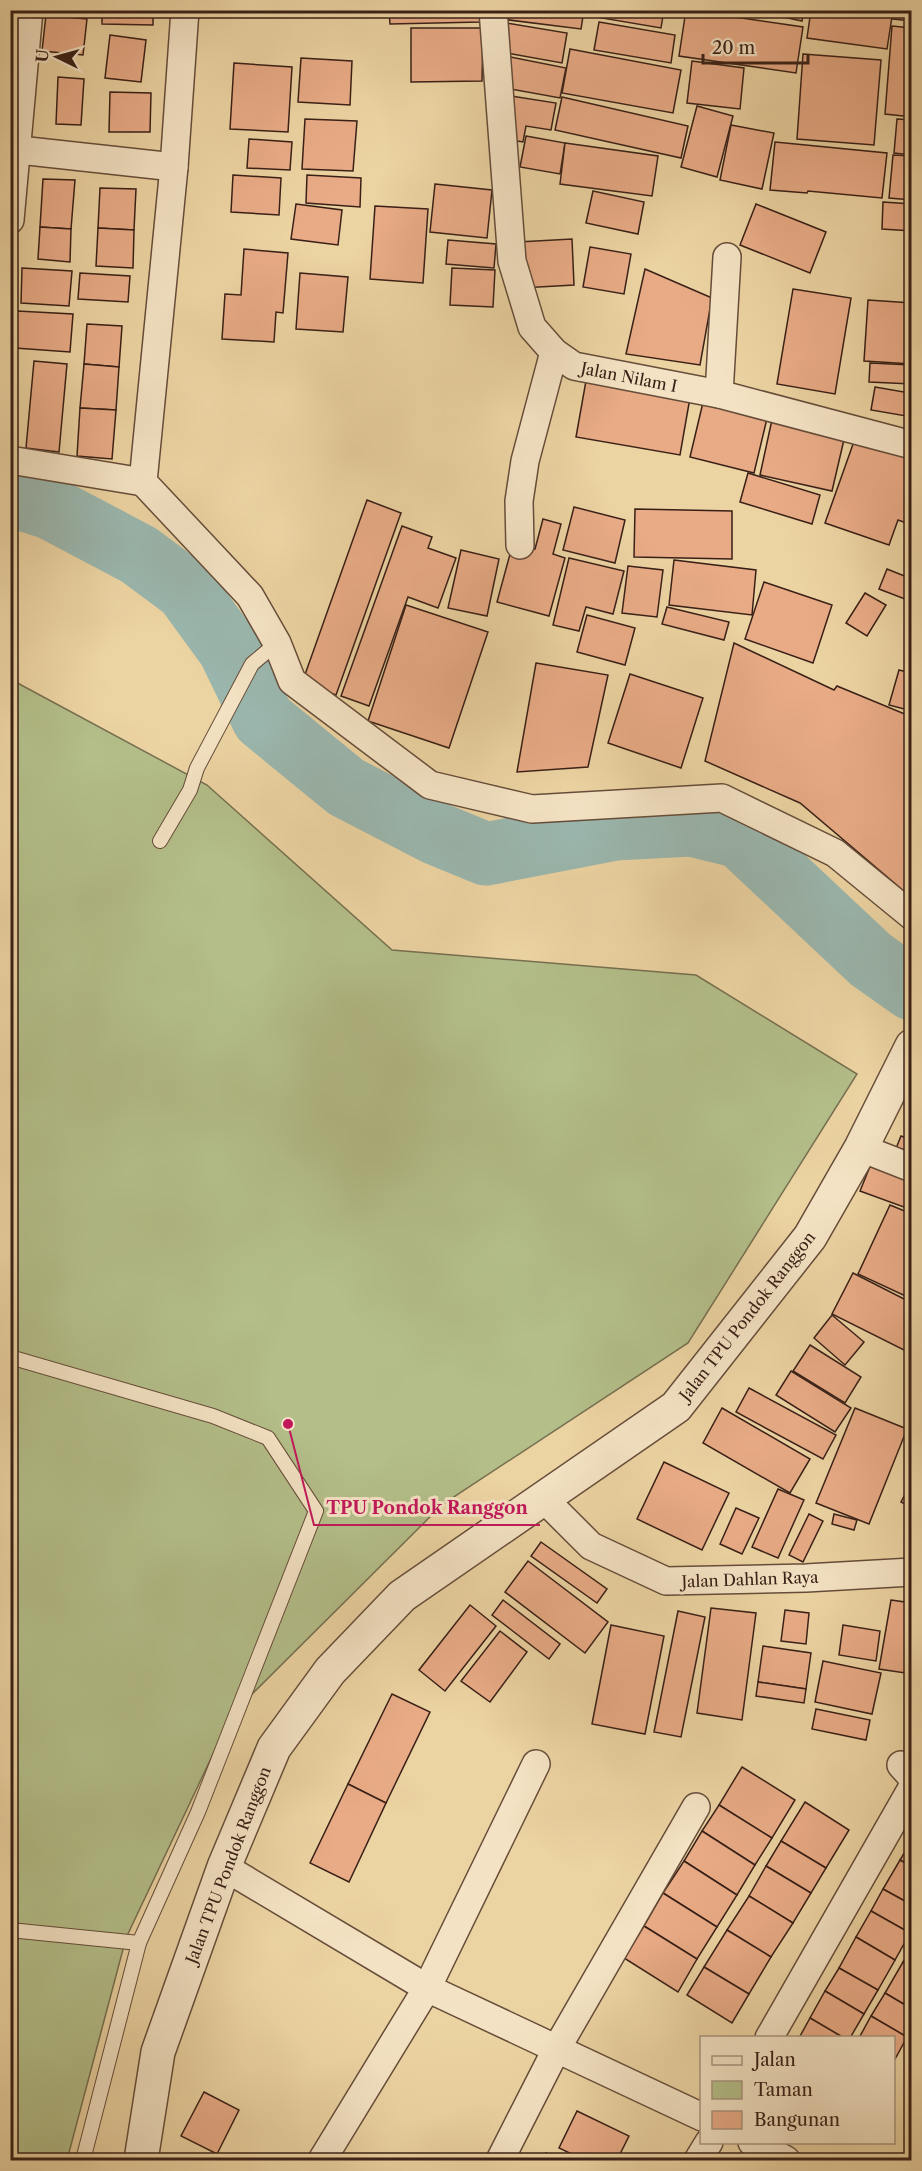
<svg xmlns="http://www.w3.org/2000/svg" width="922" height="2171" font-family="'Libre Caslon Text',serif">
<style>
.green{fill:#b3be89;stroke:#766f50;stroke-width:1.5}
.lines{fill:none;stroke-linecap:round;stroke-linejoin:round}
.river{stroke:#9ab6ad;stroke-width:63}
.building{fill:#e8ab86;stroke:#392017;stroke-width:1.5}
.service-casing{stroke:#664d3a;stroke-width:16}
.minor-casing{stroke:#664d3a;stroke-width:30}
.tertiary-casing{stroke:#664d3a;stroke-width:36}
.service{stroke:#f3e2c3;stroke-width:14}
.minor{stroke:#f3e2c3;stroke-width:27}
.tertiary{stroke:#f3e2c3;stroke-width:33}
.labels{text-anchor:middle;stroke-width:6;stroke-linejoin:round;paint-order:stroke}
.street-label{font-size:16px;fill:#392017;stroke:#f3e2c3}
.leader{fill:none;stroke:#c2185b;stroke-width:2}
.callout-dot{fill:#c2185b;stroke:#f3e2c3;stroke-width:2}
.callout-label{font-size:18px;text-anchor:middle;font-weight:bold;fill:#c2185b;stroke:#f3e2c3;stroke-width:6;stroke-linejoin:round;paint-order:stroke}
</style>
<rect width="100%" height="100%" fill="#ecd3a2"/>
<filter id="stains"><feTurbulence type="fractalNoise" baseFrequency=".00333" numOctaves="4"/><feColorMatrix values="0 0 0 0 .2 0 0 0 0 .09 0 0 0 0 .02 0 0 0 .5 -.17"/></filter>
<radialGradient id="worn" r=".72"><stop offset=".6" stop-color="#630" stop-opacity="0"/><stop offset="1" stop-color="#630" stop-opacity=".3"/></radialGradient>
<polygon class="green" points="10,679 207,785 392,950 696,975 857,1074 688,1343 443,1504 232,1714 126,1938 67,2160 10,2160"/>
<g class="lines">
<polyline class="river" points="10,495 50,508 139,555 186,590 229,649 263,719 346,787 435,833 486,854 615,829 691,825 740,837 871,960 912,989"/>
</g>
<g class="building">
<polygon points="102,10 153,10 153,25 102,24"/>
<polygon points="389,10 481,10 481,22 390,24"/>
<polygon points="502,10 584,10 581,29 501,19"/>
<polygon points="591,10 664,10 661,28 590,16"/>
<polygon points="686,10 803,27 796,73 679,56"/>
<polygon points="750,10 804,10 802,21"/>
<polygon points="811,10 893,10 887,49 807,38"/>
<polygon points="894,10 912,10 912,21 893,19"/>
<polygon points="46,15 87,19 83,55 42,51"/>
<polygon points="599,22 675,35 671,63 594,50"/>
<polygon points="506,23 567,33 562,63 501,52"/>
<polygon points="892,26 912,28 912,117 885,114"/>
<polygon points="411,28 483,28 482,81 411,82"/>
<polygon points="110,35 146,40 141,82 105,78"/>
<polygon points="570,49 681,70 673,113 562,93"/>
<polygon points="803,54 881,60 874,145 797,139"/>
<polygon points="506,56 566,68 560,98 500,87"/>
<polygon points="301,58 352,61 350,105 298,102"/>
<polygon points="692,61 744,68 740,109 687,103"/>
<polygon points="234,63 292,67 288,132 230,129"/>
<polygon points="58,77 84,79 81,125 56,124"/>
<polygon points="110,92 151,93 150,132 109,132"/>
<polygon points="511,96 556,103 551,130 526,126 523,142 504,139"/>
<polygon points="562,97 688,126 681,158 555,130"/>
<polygon points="697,106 733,116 717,177 681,167"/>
<polygon points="305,119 357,121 353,171 302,169"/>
<polygon points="897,119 912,120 912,155 894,153"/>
<polygon points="731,125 774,133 762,189 720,180"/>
<polygon points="526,136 565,143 560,174 520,167"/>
<polygon points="249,139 292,142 290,170 247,168"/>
<polygon points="775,142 887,153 882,198 808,191 807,193 770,190"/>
<polygon points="565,143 658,156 652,196 560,184"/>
<polygon points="893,155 912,156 912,200 889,198"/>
<polygon points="233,175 281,178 279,215 231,212"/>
<polygon points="307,175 361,178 360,207 306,203"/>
<polygon points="43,179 75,180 71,229 40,227"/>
<polygon points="435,184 492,190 487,238 430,232"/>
<polygon points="100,188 136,189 134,230 98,228"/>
<polygon points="593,191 644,202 638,234 586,223"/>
<polygon points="883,202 912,204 912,231 882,229"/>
<polygon points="296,204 342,210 338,245 291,239"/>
<polygon points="756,204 826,232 810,273 740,245"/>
<polygon points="375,206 428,209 423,283 370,279"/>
<polygon points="40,227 71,229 70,262 38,259"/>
<polygon points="98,228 134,230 133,268 96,266"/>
<polygon points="572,239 574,285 521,288 518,242"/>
<polygon points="448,240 496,244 494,268 446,264"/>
<polygon points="590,247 631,254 624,294 583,287"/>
<polygon points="244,249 288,253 283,313 276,312 274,342 222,339 225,294 241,295"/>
<polygon points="22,268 72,271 69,306 21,303"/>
<polygon points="452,268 495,270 493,307 450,305"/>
<polygon points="645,269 712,298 700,365 626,354"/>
<polygon points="908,269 912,270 912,301 906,301"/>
<polygon points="80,273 130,276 128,302 78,299"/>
<polygon points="300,273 348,277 343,332 296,329"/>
<polygon points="793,289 851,298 835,394 777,384"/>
<polygon points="868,300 912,303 912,364 864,361"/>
<polygon points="17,311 73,314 70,352 15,348"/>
<polygon points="87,324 122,326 119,367 84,364"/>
<polygon points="34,361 67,364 59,452 26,448"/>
<polygon points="870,363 912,365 912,384 869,382"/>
<polygon points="84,364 119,367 116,410 80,408"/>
<polygon points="587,375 691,392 680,455 576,437"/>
<polygon points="875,387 910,393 906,416 871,410"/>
<polygon points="705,394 769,410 754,473 690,457"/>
<polygon points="80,408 116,410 112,459 77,456"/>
<polygon points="773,415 846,431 832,491 760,475"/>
<polygon points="857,433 912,453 912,525 898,520 889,545 825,523"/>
<polygon points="748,473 820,495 812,524 740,502"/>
<polygon points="367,500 401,513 336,695 302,683"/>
<polygon points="574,507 625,520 615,563 563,550"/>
<polygon points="635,509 732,511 732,559 634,557"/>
<polygon points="543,519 561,524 553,554 565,558 549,616 497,602 513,543 535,549"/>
<polygon points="402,526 432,537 428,548 456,558 438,608 408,597 369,706 341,696"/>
<polygon points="461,550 499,559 487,616 448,608"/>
<polygon points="569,558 624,571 613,614 586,607 579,631 553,625"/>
<polygon points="674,560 756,570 752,615 669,605"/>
<polygon points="628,566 663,570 657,617 622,613"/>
<polygon points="887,569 912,579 910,601 879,589"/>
<polygon points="764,582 832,605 813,663 745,639"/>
<polygon points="865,593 886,605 867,636 846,623"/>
<polygon points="406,605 488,632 449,748 368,721"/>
<polygon points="667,607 729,622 724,640 662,624"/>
<polygon points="587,615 635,628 625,665 577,652"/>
<polygon points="912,620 912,637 906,634"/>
<polygon points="734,643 834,690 837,686 912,717 912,898 800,803 705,761"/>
<polygon points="536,663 608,675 588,767 517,772"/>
<polygon points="899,670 912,673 912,711 889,705"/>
<polygon points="630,674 703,698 681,768 608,743"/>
<polygon points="901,1136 912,1140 912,1157 895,1151"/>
<polygon points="873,1159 912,1173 912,1210 860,1191"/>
<polygon points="890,1205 912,1214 912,1299 858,1274"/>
<polygon points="853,1273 912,1303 912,1354 832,1314"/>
<polygon points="832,1315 864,1342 845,1365 814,1338"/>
<polygon points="810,1345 861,1377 845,1403 793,1371"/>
<polygon points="791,1371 851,1408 835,1432 776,1395"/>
<polygon points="749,1388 836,1435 823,1459 736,1412"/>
<polygon points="722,1408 810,1459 790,1493 703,1443"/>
<polygon points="855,1408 907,1429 869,1524 816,1503"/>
<polygon points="664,1462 729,1493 702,1550 637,1519"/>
<polygon points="912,1481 912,1508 901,1502"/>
<polygon points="778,1489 804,1500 778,1558 752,1547"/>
<polygon points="736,1508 759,1518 742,1554 720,1544"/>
<polygon points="809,1514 823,1521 803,1562 789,1555"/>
<polygon points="834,1514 857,1520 854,1530 832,1524"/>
<polygon points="541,1542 607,1589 597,1603 531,1556"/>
<polygon points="528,1561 608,1622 585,1653 505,1592"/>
<polygon points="503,1600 560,1644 549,1659 492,1615"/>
<polygon points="891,1600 912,1603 912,1674 879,1669"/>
<polygon points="470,1605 496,1626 445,1691 419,1670"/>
<polygon points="711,1608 756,1613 742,1720 697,1713"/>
<polygon points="785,1610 809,1613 806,1644 781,1641"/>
<polygon points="678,1611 705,1617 681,1737 654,1732"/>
<polygon points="611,1625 664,1636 645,1734 592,1724"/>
<polygon points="843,1625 880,1631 876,1661 839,1655"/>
<polygon points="500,1631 527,1652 490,1702 461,1681"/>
<polygon points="763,1646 811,1653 806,1689 758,1682"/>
<polygon points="823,1661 881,1673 872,1714 815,1702"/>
<polygon points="758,1682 806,1689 804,1703 756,1696"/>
<polygon points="392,1694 430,1712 386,1803 348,1784"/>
<polygon points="816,1709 870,1720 866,1740 812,1729"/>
<polygon points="742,1767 795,1800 772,1838 719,1805"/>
<polygon points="348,1784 386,1803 349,1882 310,1863"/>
<polygon points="805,1802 849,1830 826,1868 781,1841"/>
<polygon points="719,1805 772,1838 755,1865 702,1831"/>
<polygon points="702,1831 755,1865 737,1895 684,1861"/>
<polygon points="912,1840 912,1867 900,1860"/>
<polygon points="781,1841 826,1868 811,1893 766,1866"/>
<polygon points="900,1860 912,1867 912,1905 883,1889"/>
<polygon points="684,1861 737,1895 717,1927 663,1893"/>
<polygon points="766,1866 811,1893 793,1923 749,1896"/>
<polygon points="883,1889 912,1905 910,1933 871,1911"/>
<polygon points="663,1893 717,1927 697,1959 644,1926"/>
<polygon points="749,1896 793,1923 771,1957 727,1930"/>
<polygon points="871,1911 910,1933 895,1960 856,1937"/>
<polygon points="644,1926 697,1959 678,1992 624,1958"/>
<polygon points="727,1930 771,1957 749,1994 704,1967"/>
<polygon points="856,1937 895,1960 878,1990 839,1968"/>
<polygon points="912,1947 912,1967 903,1962"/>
<polygon points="903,1962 912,1967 912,2009 885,1993"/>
<polygon points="704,1967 749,1994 732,2023 687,1995"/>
<polygon points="839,1968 878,1990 864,2014 825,1991"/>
<polygon points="825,1991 864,2014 850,2038 844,2038 810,2018"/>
<polygon points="885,1993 912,2009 912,2030 907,2037 871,2016"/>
<polygon points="871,2016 907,2037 894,2061 894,2038 859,2038"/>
<polygon points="810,2018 844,2038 799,2038"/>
<polygon points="204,2092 239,2110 217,2154 181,2136"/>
<polygon points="577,2111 629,2136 617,2160 584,2160 559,2148"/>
<polygon points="546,2153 560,2160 542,2160"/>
</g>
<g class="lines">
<g class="service-casing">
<g id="service">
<polyline points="160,841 190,790 197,768 252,664 277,643"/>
<polyline points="10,1357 213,1416 268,1438 316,1511 198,1812 139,1943 83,2160"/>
<polyline points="10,1930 139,1943"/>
</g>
</g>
<g class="minor-casing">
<g id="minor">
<polyline points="185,10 174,167 143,482 250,596 277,643 292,681 430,785 532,809 722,798 835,853 912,916"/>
<polyline points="493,10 512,261 532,327 554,352 574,366 719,394 912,445"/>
<polyline points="10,149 174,167"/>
<polyline points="10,220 29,10"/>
<polyline points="719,394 727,257"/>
<polyline points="10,460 143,482"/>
<polyline points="520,545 519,501 525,461 554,352"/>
<polyline points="861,1148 912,1168"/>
<polyline points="543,1498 591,1546 666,1581 806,1578 912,1572"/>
<polyline points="901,1765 910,1775 912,1780"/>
<polyline points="224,1867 427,1988 702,2117"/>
<polyline points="769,2038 912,1788"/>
<polyline points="752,2142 786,2160"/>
<polyline points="322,2160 427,1988 536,1764"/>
<polyline points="500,2160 557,2048 696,1807"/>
<polyline points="698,2160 709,2142"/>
</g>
</g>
<g class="tertiary-casing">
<polyline id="tertiary" points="141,2160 158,2052 224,1867 274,1748 330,1671 402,1596 676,1407 810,1237 861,1148 912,1046"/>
</g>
<use href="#service" class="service"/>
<use href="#minor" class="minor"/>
<use href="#tertiary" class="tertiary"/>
</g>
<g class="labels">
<g class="street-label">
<text transform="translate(629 377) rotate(11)" y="6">Jalan Nilam I</text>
<text transform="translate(747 1316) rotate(-52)" y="6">Jalan TPU Pondok Ranggon</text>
<text transform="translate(750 1579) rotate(-2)" y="6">Jalan Dahlan Raya</text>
<text transform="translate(228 1865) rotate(-69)" y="6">Jalan TPU Pondok Ranggon</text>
</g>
</g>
<path class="leader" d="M288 1424L314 1525H540"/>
<circle class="callout-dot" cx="288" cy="1424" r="6"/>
<g class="callout-label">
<text x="427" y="1514">TPU Pondok Ranggon</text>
</g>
<rect width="922" height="2171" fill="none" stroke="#ecd3a2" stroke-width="36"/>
<rect x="12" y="12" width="898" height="2147" fill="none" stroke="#392017" stroke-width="3"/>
<rect x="18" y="18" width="886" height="2135" fill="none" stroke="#392017" stroke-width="1.5"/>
<rect x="700" y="2036" width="195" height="108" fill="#f3e2c3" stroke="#a9947e" stroke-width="1.5"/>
<rect x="712" y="2056" width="30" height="9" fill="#f3e2c3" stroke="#a9947e" stroke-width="1.5"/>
<text x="754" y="2066" font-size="18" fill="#392017">Jalan</text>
<rect x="712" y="2081" width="30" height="18" fill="#b3be89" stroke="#a9947e" stroke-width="1.5"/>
<text x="754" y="2096" font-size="18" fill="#392017">Taman</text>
<rect x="712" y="2111" width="30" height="18" fill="#e8ab86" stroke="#a9947e" stroke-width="1.5"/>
<text x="754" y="2126" font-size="18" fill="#392017">Bangunan</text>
<g transform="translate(57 57) rotate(275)" stroke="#f3e2c3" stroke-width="4.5" paint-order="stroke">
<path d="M0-4.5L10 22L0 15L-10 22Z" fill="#392017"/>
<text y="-9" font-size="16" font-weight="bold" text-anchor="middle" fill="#392017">U</text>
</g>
<path d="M703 54v9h105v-9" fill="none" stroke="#392017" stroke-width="3"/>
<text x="712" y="54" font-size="18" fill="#392017" stroke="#f3e2c3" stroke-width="4.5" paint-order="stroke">20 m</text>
<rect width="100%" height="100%" filter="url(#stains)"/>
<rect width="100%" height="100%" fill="url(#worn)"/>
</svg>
